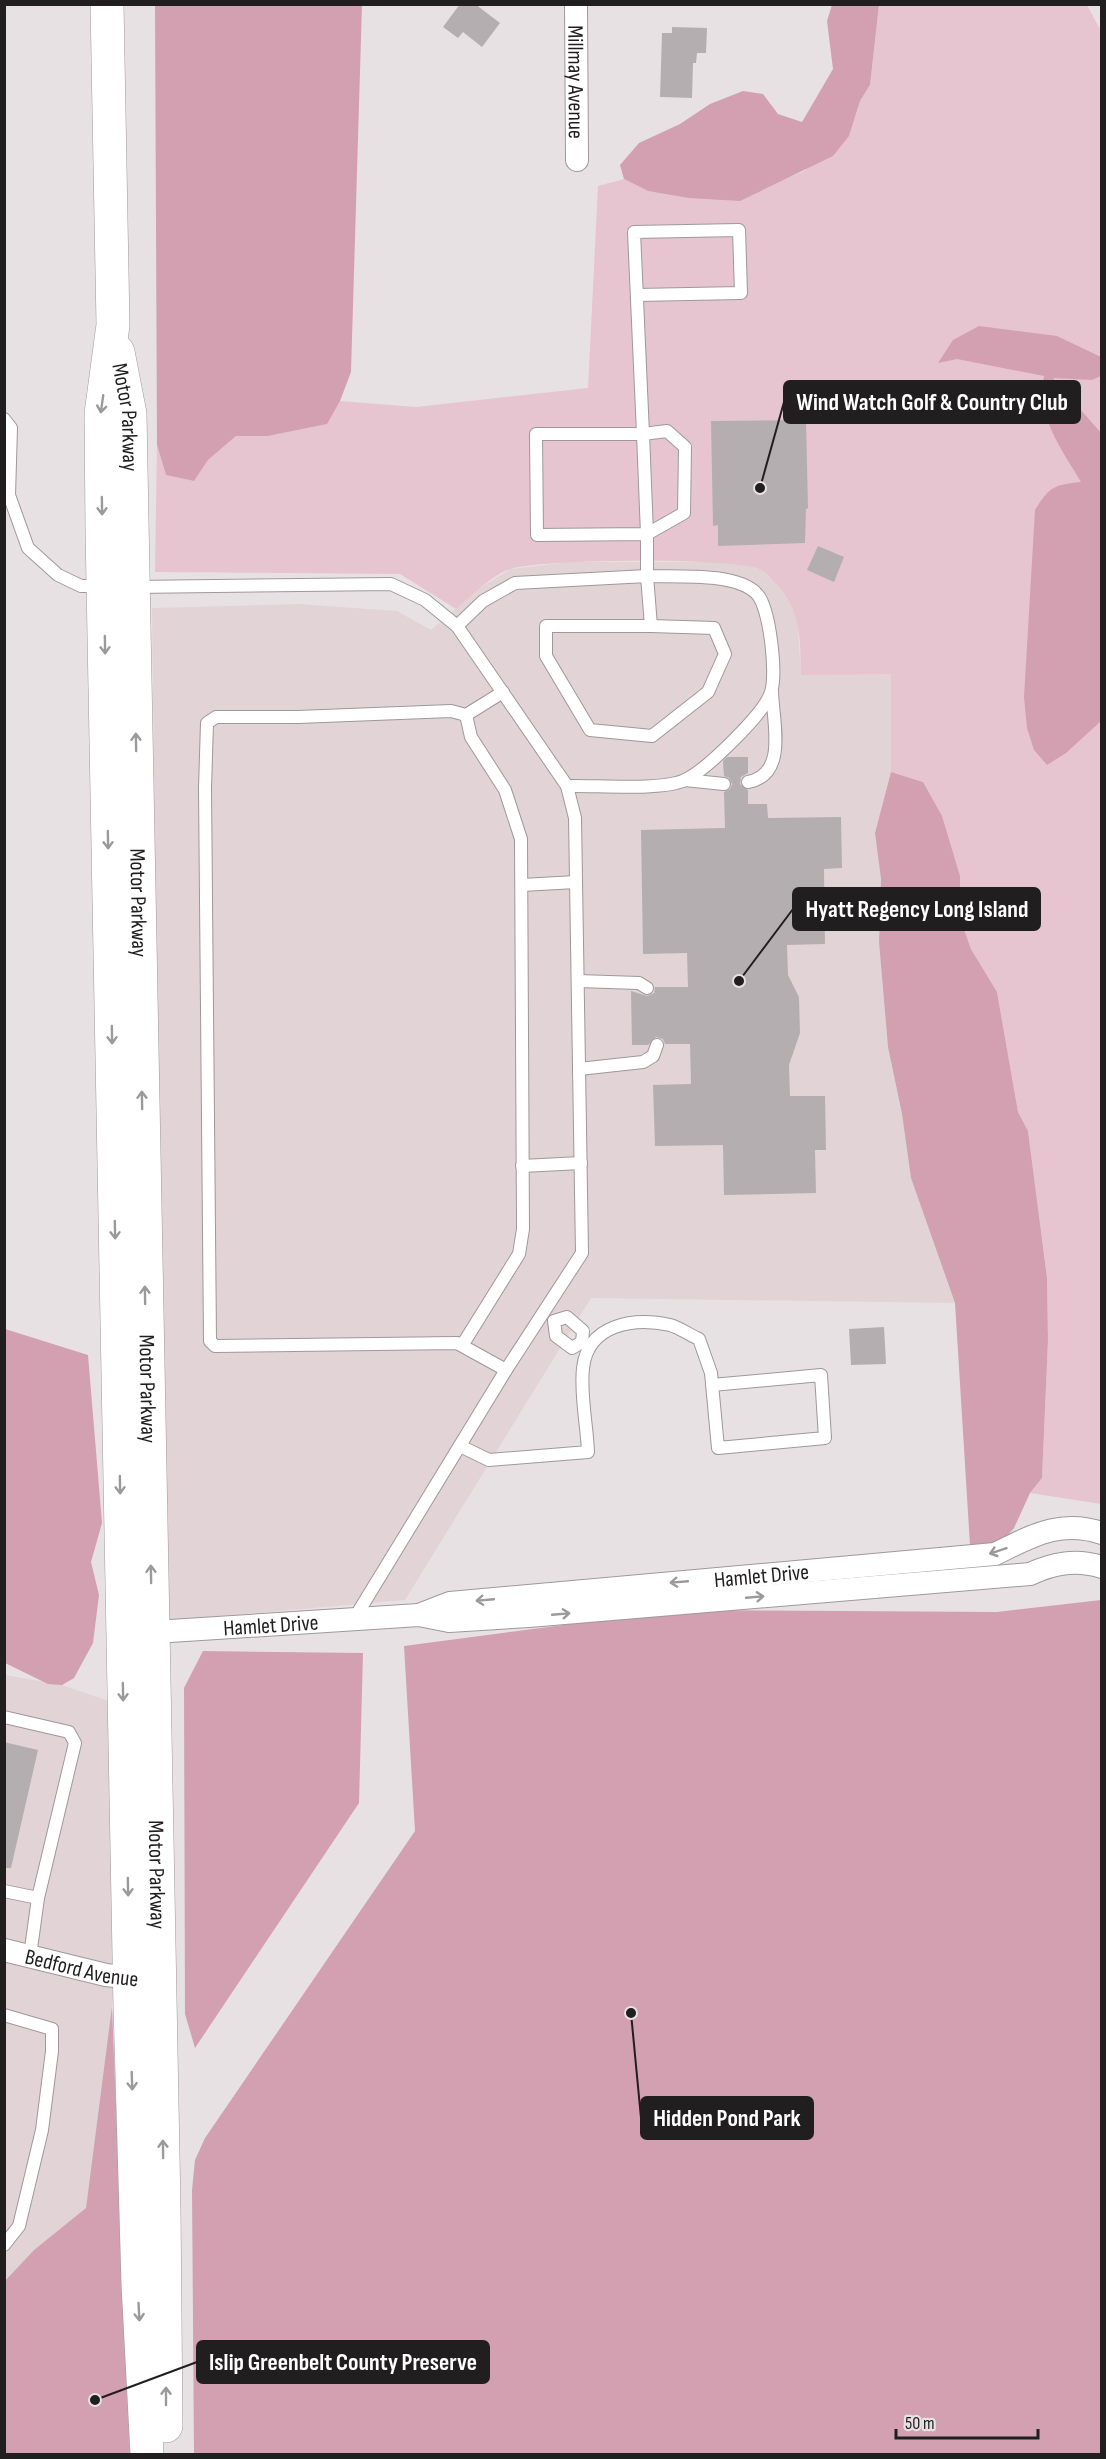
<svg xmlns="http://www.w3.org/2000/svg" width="1106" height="2459" font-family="'Sofia Sans Condensed',sans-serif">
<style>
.built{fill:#e2d3d7}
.green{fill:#e6c5d0}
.forest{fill:#d2a0b1}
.building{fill:#b5aeb0}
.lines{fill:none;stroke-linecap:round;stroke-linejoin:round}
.service-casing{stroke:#9f989a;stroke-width:14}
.minor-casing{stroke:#9f989a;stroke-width:24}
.secondary-casing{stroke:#9f989a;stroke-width:34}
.service{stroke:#fff;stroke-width:12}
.minor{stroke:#fff;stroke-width:22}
.secondary{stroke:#fff;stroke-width:33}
.oneway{stroke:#9b9a9a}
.labels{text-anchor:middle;stroke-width:4.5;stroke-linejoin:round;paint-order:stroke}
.street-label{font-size:22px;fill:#211e1f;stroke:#e8e1e3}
.leader{fill:none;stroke:#211e1f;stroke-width:2}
.callout-dot{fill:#211e1f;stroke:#e8e1e3;stroke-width:2}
.callout{fill:#211e1f;stroke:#211e1f;stroke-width:2}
.callout-label{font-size:24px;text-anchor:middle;font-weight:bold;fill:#fff}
</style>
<rect width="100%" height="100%" fill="#e8e1e3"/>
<g class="built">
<polygon points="570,562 734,562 762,570 786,594 797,614 801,675 891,673 891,772 875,833 881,879 879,942 888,1047 902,1114 911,1178 955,1303 591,1298 405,1600 164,1621 152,608 298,604 397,611 431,630 481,587 511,569"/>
<polygon points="5,1675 62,1685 109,1701 115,1982 86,2208 34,2250 5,2282"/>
</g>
<path class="green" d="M879 5H1087L1102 33 1101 1504 1030 1493 1042 1478 1048 1340 1047 1278 1028 1131 1018 1112 997 992 971 949 960 918V876L923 782 891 772V674L801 675C800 639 802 609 774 582 770 578 766 572 761 570 738 557 539 559 511 569 491 575 472 596 456 609L400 574 155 572 157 445 166 475 194 481 208 460 236 436H268L326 424 340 401 416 407 588 388 598 186 624 179 648 191 707 198 773 184 804 171 849 136 860 101 870 85Z"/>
<g class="forest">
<polygon points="155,5 362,5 351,372 340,401 327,424 268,436 236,436 208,460 194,481 166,475 157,445"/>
<polygon points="832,5 879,5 870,85 860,101 849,136 833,156 740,201 689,198 648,191 624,179 620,165 639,143 680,124 710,104 743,91 763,94 778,114 802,122 833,69 827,21"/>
<path d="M979 326 1057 336 1101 357V376L1092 380 1053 378 1101 433V721L1066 753 1047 765 1034 750 1027 728 1024 697 1035 510C1050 486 1054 485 1081 482 1060 446 1037 418 1044 376L957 359 938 363 953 340Z"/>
<polygon points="891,772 923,782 942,816 960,876 960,918 971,949 997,992 1018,1112 1028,1131 1047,1278 1048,1340 1042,1478 1030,1493 1014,1528 985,1561 970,1545 955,1303 911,1178 902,1114 888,1047 879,942 881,879 875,833"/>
<polygon points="5,1329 88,1355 102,1523 91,1562 99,1595 93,1643 74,1678 62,1685 48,1684 5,1663"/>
<polygon points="1101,1600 1101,2454 194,2454 192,2190 195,2160 205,2138 415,1831 404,1646 678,1610 997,1612"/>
<polygon points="203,1651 363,1653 359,1803 195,2048 185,2014 184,1688"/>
<polygon points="112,2006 130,2454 5,2454 4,2282 34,2250 86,2208"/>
</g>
<g class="building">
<polygon points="460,4 475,4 500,23 482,47 463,32 458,38 443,27"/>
<polygon points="672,27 707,28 706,53 697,53 696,63 693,63 692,98 660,97 662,33 672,33"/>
<polygon points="806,420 808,508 806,509 805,543 718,546 718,525 713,526 711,421"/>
<polygon points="818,546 844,557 834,582 807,570"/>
<polygon points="727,757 748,757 748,773 741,777 740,784 748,790 748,804 767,804 768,818 841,817 842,868 824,869 825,944 787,945 788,975 799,997 800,1033 789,1065 790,1096 825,1096 826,1150 815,1150 816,1193 724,1195 723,1145 655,1146 653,1085 691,1084 690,1044 665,1044 663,1039 656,1037 648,1045 632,1045 631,991 647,996 654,993 655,987 688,987 687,953 643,954 641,830 725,828 724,792 730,789 732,784 729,778 724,776 723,761"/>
<polygon points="884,1327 886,1364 851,1365 849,1329"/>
<polygon points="4,1742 38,1750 11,1868 4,1868"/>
</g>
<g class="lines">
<g class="service-casing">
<g id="service">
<polyline points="4,419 11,428 9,495 28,548 58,575 81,586 101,586"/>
<polyline points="133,587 391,584 425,600 457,626 567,786 575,818 582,1253 506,1370 354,1619"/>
<polyline points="457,626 483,601 515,583 647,576 651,626 546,626 546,656 590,730 652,736 708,692 725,654 714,628 651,626"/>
<polyline points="503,692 466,715 451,711 298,717 216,717 207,723 205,788 210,1341 215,1346 457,1343 506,1370"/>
<polyline points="685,780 724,784"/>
<path d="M748 782C788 775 773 722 772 692"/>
<path d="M567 786C595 785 662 791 685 780 706 770 765 713 771 692 777 674 770 608 757 594 737 572 676 577 647 576V534L684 513 685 447 667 431 643 434 647 534 537 535 536 434H643L634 232 739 230 741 293 637 295"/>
<polyline points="522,885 576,882"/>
<polyline points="578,981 639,983 647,988"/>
<polyline points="579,1069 643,1062 653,1056 657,1045"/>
<polyline points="522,1166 581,1163"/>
<polygon points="567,1317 583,1331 582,1342 572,1348 556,1336 554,1321"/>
<polyline points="463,1344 519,1254 523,1229 521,839 505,790 471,737 466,715"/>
<path d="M460 1446 489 1460 588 1452C587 1425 580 1395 583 1368 588 1324 634 1317 670 1325 680 1328 690 1335 699 1339L711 1373 718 1448 825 1438 821 1375 712 1385"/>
<polyline points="4,1717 69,1732 75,1743 38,1898"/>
<polyline points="4,1891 38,1898 30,1956"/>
<polyline points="4,2015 52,2029 52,2051 42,2130 19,2226 4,2245"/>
</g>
</g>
<g class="minor-casing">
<g id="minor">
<path id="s1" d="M576 4 577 160"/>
<path id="s2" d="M419 1615 450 1603 995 1554C1032 1536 1060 1519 1102 1533"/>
<path id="s3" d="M139 1633 419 1615 449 1621 529 1616 1030 1574C1054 1563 1076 1559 1102 1567"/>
<path id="s4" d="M4 1950 106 1975 142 1979"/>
</g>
</g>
<g class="secondary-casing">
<g id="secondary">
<polyline points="107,4 113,325 101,414 102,530 130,2007 138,2285 147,2454"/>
<path id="s5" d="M118 352 130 414 164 2208 166 2426"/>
</g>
</g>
<use href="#service" class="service"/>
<use href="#minor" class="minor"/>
<use href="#secondary" class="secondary"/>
</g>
<defs><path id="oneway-shaft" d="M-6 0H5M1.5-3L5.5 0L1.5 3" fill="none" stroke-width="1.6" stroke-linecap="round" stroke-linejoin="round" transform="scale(1.5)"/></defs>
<g class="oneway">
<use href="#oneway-shaft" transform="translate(102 404) rotate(98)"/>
<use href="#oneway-shaft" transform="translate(102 506) rotate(89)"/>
<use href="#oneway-shaft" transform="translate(105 645) rotate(89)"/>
<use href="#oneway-shaft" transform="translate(136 742) rotate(-91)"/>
<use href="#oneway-shaft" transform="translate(108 840) rotate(89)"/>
<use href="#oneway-shaft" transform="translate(112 1035) rotate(89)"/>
<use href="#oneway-shaft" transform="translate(142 1100) rotate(-91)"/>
<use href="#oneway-shaft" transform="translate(115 1230) rotate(89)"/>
<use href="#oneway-shaft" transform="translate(145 1295) rotate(-91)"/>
<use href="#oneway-shaft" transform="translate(120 1485) rotate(89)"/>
<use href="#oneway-shaft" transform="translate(998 1551) rotate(161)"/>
<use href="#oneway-shaft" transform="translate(151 1574) rotate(-91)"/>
<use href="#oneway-shaft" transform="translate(679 1582) rotate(175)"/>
<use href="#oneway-shaft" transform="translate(755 1597) rotate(-5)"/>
<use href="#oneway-shaft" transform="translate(485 1600) rotate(175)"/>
<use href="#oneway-shaft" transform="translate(561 1614) rotate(-5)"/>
<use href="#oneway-shaft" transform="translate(123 1692) rotate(89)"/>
<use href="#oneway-shaft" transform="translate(128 1887) rotate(89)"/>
<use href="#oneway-shaft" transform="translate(132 2081) rotate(88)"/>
<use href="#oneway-shaft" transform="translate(163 2149) rotate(-91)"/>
<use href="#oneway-shaft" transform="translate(139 2312) rotate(87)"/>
<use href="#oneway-shaft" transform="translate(166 2396) rotate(-90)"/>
</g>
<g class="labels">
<g class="street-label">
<text dy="8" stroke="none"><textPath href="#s1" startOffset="78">Millmay Avenue</textPath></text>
<text dy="8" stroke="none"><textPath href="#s5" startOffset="66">Motor Parkway</textPath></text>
<text dy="8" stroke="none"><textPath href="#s5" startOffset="552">Motor Parkway</textPath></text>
<text dy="8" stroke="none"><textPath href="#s5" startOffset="1038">Motor Parkway</textPath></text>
<text dy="8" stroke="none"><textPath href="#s2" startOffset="346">Hamlet Drive</textPath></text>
<text dy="8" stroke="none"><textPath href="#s3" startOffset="132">Hamlet Drive</textPath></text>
<text dy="8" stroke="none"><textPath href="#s5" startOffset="1524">Motor Parkway</textPath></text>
<text dy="8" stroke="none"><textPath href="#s4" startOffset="80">Bedford Avenue</textPath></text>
</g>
</g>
<path class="leader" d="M760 488L784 402M739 981L793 909M631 2013L641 2118M95 2400L197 2362"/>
<g class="callout-dot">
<circle cx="760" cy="488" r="6"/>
<circle cx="739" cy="981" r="6"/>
<circle cx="631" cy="2013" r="6"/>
<circle cx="95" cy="2400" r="6"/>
</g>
<g class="callout">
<rect x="784" y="381" width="296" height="42" rx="6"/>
<rect x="793" y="888" width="247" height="42" rx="6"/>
<rect x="641" y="2097" width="172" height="42" rx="6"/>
<rect x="197" y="2341" width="292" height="42" rx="6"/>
</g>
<g class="callout-label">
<text x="932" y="410">Wind Watch Golf &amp; Country Club</text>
<text x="917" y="917">Hyatt Regency Long Island</text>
<text x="727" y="2126">Hidden Pond Park</text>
<text x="343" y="2370">Islip Greenbelt County Preserve</text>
</g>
<rect width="1106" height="2459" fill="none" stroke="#211e1f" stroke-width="12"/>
<path d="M896 2429v9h142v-9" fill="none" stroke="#211e1f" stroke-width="3"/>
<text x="905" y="2429" font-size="18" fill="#211e1f" stroke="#e8e1e3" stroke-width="4.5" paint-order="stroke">50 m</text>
</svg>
